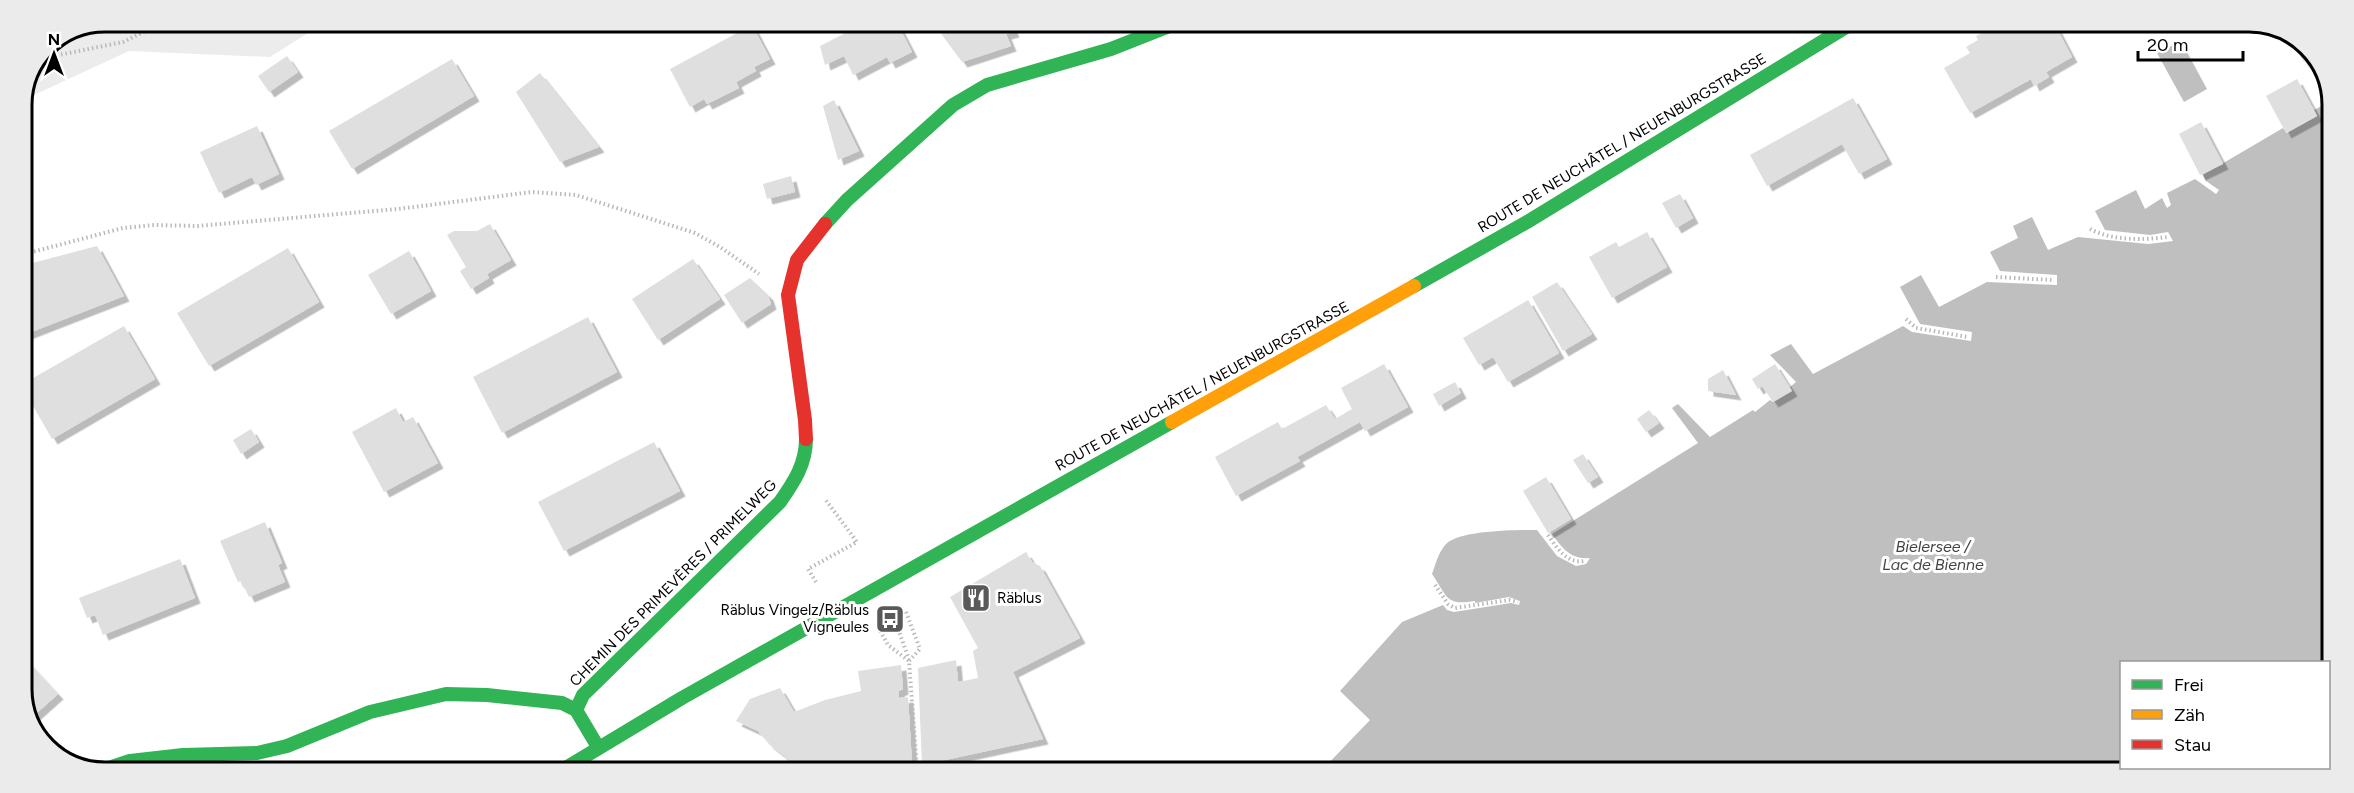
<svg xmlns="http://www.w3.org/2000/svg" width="2354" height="793" font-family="Figtree,sans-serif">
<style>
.green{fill:#ececec}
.water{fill:#bfbfbf}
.building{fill:#dfdfdf;filter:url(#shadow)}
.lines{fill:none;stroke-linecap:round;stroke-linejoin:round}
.path{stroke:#b9b9b9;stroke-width:4;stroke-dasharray:1.5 3;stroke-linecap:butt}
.fast{stroke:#30b455;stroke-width:14}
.slow{stroke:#ff9f0a;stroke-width:14}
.jam{stroke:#e5322d;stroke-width:14}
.labels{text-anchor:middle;stroke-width:6;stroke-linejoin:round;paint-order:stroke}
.street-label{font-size:15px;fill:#000;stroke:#fff}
.poi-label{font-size:15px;fill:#000;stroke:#fff;text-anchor:start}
.water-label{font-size:16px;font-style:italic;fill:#444;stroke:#fff}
.rim{fill:none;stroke:#000;stroke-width:3}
</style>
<defs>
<filter id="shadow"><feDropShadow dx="5.5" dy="5.5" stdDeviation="0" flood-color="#0004"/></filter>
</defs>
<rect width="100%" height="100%" fill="#fff"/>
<polygon class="green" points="105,21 327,21 270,57 129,51 21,101 46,45"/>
<g class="water">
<polygon points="2181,41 2207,89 2184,102 2157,53"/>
<path d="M2333 100 2329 715 2328 662H2122V768H2263L2250 772 1322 770 1370 720 1340 691 1402 622 1443 605 1447 610 1454 612 1511 603 1519 605 1520 601 1509 597 1475 603V601C1445 606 1448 597 1432 574 1436 563 1438 553 1446 544 1460 530 1517 530 1537 530L1557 556 1576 566 1586 564 1590 558C1571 560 1562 548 1552 534L1698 443 1672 408 1678 404 1710 437 1753 410 1755 412 1770 400 1773 402 1791 391 1790 387 1796 382 1770 355 1791 344 1813 374 1903 326 1912 332 1971 341 1972 332 1920 324 1900 287 1921 275 1939 307 1987 282 2057 285V275L2000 271 1990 252 2018 238 2013 226 2032 217 2048 250 2078 237 2148 244 2173 241 2168 232 2150 235 2105 230 2095 211 2136 190 2145 209 2162 198 2167 208 2171 205 2167 193 2195 179 2216 194 2219 190 2206 181 2203 175 2283 128 2287 133 2317 116 2314 110Z"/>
</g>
<g class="building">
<polygon points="865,23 897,23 912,52 890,63 887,57 853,75 844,56 825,65 820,46"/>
<polygon points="936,23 1010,23 1014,32 1006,34 1011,46 962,62 942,35"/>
<polygon points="752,25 770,59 754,67 756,71 736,82 739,88 707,104 704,99 690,107 670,69"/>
<polygon points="2007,25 2011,30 2020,25 2047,25 2050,30 2056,27 2072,57 2046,72 2049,77 2034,86 2031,79 1970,113 1944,68 1970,53 1966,47 1978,40 1976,36 1992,28 1994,32"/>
<polygon points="2286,33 2316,53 2316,55 2304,62"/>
<polygon points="287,56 298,72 269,92 258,76"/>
<polygon points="452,59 474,96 352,169 329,131"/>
<polygon points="540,73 599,147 560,162 516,92"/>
<polygon points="2297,79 2317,116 2286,133 2266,96"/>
<polygon points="1853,98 1887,159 1859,174 1842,144 1767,186 1750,155"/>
<polygon points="834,100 859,151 838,160 823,106"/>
<polygon points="2201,122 2223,164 2200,175 2179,134"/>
<polygon points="257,126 279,174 256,185 252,177 219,193 200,152"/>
<polygon points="791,176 795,192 767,199 763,184"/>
<polygon points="1680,194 1693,218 1676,228 1662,203"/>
<polygon points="490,224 511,260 487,274 489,278 471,289 460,271 466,267 447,235 454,231 477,231"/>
<polygon points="1647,232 1667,267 1612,298 1589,257 1616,242 1619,247"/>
<polygon points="97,246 124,296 21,336 21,266"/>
<polygon points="288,248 319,302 209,366 177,313"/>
<polygon points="409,251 431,291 391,314 368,275"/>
<polygon points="693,259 720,299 658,340 632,299"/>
<polygon points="750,278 768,295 771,304 742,323 724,295"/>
<polygon points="1557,282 1592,334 1563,351 1532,297"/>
<polygon points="1528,300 1559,353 1508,382 1493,357 1479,365 1463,338"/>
<polygon points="588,317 617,372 502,433 473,377"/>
<polygon points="124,326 155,379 52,439 21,385"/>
<polygon points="1384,364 1408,407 1365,431 1360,422 1297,457 1300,461 1236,496 1215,457 1278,422 1282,429 1326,405 1335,419 1352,409 1341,388"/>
<polygon points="1775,364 1792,391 1773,402 1762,386 1758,389 1752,379"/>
<polygon points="1723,370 1736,395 1708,391 1708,379"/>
<polygon points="1455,382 1461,393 1439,406 1433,394"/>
<polygon points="396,408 403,422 413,417 438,463 384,492 352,432"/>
<polygon points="1649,410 1659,423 1646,432 1637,419"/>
<polygon points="251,429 259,442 241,454 233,440"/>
<polygon points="654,442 680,491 564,551 538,502"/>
<polygon points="1583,454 1598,477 1588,483 1573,460"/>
<polygon points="1546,477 1571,519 1548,533 1523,491"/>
<polygon points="265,522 282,563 278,565 285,582 249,597 241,581 238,582 220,541"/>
<polygon points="1026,552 1032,562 1040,566 1080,638 1013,672 1043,739 922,765 918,668 956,660 958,682 978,678 973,651 978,648 950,597"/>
<polygon points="180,559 195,598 103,635 95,615 87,618 79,598"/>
<polygon points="21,654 58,694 30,719 21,694"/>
<polygon points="901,665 903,689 899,691 899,698 908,697 912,764 883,769 825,769 797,766 769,744 758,731 736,721 750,699 780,688 794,712 825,700 861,691 858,671"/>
</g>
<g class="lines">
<g class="path">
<polyline points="39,59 123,42 166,21"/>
<path d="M2090 229C2113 241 2143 240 2168 237"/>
<polyline points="21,255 123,228 154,225 197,226 398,209 532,192 576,195 695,233 720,247 759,274"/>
<polyline points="1996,277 2053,280"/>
<polyline points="1906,319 1916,328 1968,337"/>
<path d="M1548 535C1557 548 1567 564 1584 561"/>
<polyline points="816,582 808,569 857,542 825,499"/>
<polyline points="1435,585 1448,604 1455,608 1509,600 1518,602"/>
<polyline points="906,612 920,649 909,661 917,769"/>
<polyline points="878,627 888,645 909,661"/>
<polyline points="898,629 909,659"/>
</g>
<g class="fast">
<polyline points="825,224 847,200 953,105 987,85 1111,49 1177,23"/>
<polyline points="1414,286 1527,222 1851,24"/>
<path d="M576 710 583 695 780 502C794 482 806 464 806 439"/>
<polyline points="109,768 130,761 183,755 257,753 287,746 370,712 446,694 487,695 562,703 576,710 598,747"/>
<polyline points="564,769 682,698 1172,422"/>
</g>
<polyline class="slow" points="1172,422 1414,286"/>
<polyline class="jam" points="806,439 805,420 788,295 797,260 825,224"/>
</g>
<defs>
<g id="restaurant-square" transform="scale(1.5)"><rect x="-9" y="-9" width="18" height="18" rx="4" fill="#595959" stroke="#fff"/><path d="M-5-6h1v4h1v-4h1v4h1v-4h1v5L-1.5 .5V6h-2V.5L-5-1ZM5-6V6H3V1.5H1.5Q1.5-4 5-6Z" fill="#fff"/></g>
<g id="bus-square" transform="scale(1.5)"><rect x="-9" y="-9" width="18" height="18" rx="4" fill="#595959" stroke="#fff"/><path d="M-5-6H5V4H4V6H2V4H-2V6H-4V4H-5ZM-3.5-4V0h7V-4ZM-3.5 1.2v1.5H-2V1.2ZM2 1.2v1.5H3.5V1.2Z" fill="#fff"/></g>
</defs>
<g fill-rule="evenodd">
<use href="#restaurant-square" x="976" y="598"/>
<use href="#bus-square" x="890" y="619"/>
</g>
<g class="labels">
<g class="street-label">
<text transform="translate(1622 143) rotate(-31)" y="5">ROUTE DE NEUCHÂTEL / NEUENBURGSTRASSE</text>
<text transform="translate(1202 386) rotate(-29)" y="5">ROUTE DE NEUCHÂTEL / NEUENBURGSTRASSE</text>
<text transform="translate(673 583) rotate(-45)" y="5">CHEMIN DES PRIMEVÈRES / PRIMELWEG</text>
</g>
<g class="poi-label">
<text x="997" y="603">Räblus</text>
<text x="869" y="615" text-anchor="end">Räblus Vingelz/Räblus<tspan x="869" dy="17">Vigneules</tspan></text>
</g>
<g class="water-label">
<text x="1933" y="552">Bielersee /<tspan x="1933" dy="18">Lac de Bienne</tspan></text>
</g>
</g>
<path d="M0 0H2354V793H0ZM105 32H2249A73 73 0 0 1 2322 105V689A73 73 0 0 1 2249 762H105A73 73 0 0 1 32 689V105A73 73 0 0 1 105 32Z" fill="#ebebeb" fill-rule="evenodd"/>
<path class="rim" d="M105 32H2249A73 73 0 0 1 2322 105V689A73 73 0 0 1 2249 762H105A73 73 0 0 1 32 689V105A73 73 0 0 1 105 32Z"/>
<rect x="2120" y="661" width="210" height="108" fill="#ffffff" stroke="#999999" stroke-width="1.5"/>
<rect x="2132" y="680" width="30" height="9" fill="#30b455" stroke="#999999" stroke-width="1.5"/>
<text x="2174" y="691" font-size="18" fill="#000000">Frei</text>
<rect x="2132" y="710" width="30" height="9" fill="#ff9f0a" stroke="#999999" stroke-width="1.5"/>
<text x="2174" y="721" font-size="18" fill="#000000">Zäh</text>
<rect x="2132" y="740" width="30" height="9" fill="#e5322d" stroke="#999999" stroke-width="1.5"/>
<text x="2174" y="751" font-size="18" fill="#000000">Stau</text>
<g transform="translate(54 54)" stroke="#ffffff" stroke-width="4.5" paint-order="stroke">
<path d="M0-4.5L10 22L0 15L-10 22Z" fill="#000000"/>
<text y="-9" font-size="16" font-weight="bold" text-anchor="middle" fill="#000000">N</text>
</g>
<path d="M2138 51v9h105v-9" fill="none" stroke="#000000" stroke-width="3"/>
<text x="2147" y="51" font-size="18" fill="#000000" stroke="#ffffff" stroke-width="4.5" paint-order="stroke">20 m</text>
</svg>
